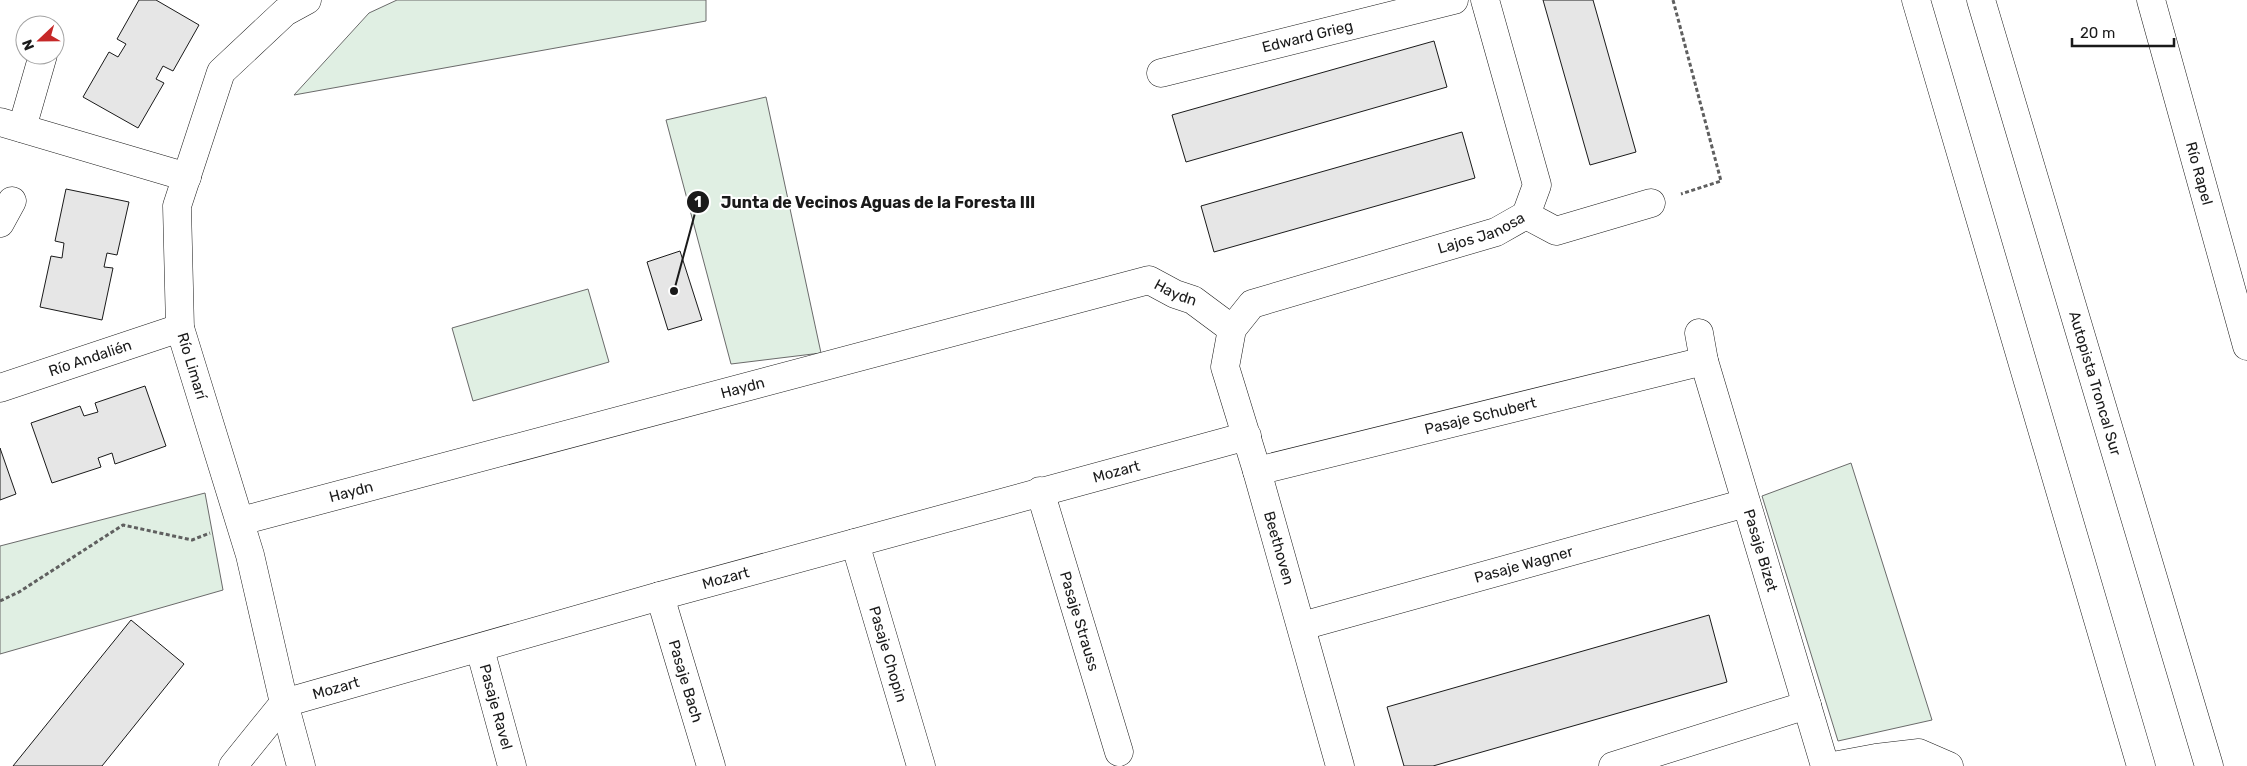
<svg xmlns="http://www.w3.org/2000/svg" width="2247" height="766" font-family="Rubik,sans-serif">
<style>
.green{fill:#e0efe3;stroke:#6a6a6a}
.building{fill:#e6e6e6;stroke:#1a1a1a}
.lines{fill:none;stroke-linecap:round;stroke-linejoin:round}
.minor-casing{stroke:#1a1a1a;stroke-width:29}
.highway-casing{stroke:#1a1a1a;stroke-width:29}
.path{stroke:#5f5f5f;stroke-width:3;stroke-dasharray:4 2.5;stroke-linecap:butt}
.minor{stroke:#fff;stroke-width:28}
.highway{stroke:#fff;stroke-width:28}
.labels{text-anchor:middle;stroke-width:4;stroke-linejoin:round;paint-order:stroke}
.street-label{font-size:15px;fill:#1a1a1a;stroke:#fff}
.leader{fill:none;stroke:#1a1a1a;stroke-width:2}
.callout-dot{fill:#1a1a1a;stroke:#fff;stroke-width:2}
.mark-label{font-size:15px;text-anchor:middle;font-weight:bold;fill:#fff}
.callout-label{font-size:16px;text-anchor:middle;font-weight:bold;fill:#1a1a1a;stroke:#fff;stroke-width:4;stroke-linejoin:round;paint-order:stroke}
</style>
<rect width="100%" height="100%" fill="#fff"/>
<g class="green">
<polygon points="397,0 706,0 706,21 294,95 369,13"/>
<polygon points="766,97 821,353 731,364 666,120"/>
<polygon points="588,289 609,362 473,401 452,328"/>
<polygon points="1851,463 1932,720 1838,741 1762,496"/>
<polygon points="205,493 223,590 0,654 0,546"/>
</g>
<g class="building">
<polygon points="139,0 156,0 199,25 173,71 163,66 156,79 164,83 138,128 83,97 109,52 118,57 126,44 117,39"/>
<polygon points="1543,0 1593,0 1636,152 1590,165"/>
<polygon points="1434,41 1447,87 1186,162 1172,115"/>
<polygon points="1462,132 1475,178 1214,252 1201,206"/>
<polygon points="66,189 129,202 117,255 107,253 104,267 113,268 102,320 40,307 51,256 62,258 64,243 55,241"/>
<polygon points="680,251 702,320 668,330 647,262"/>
<polygon points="145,386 166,446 115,464 112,453 98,458 101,467 52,483 31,423 80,406 84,416 98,412 95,403"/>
<polygon points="0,448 16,494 0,500"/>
<polygon points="1709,615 1727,682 1433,766 1404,766 1387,707"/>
<polygon points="131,620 184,664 102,766 13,766"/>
</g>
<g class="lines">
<g class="minor-casing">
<g id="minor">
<path id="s1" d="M2151 0 2247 346"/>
<path id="s2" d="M1161 73 1454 0"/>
<polyline points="0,122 187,177"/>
<polyline points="22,128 43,55"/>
<polyline points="1526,215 1556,231 1651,203"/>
<polyline points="0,223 12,201"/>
<path id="s3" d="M1699 333 1704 361 1825 766"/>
<path id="s4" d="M0 388 180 328"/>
<path id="s5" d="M1257 471 1704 361"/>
<path id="s6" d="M1040 491 1119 752"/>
<path id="s7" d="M241 521 1149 280 1175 294 1193 300 1232 329"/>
<path id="s8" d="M855 543 921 766"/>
<path id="s9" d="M660 596 711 766"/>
<path id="s10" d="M1302 626 1746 503"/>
<path id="s11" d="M480 649 512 766"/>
<path id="s12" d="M233 766 284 703 660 596 1247 436"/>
<polyline points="301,766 284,703 250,555 180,328 177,206 221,72 285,12 307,0"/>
<path id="s13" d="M1340 766 1257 471 1225 367 1232 329 1252 304 1496 232 1526 215 1537 185 1485 0"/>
<polyline points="1613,766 1807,705"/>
<polyline points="1833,766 1876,758 1919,753 1949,766"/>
</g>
</g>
<g class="highway-casing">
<g id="highway">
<polyline points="1916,0 2141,766"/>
<path id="s14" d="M1981 0 2209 766"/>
</g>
</g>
<g class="path">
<polyline points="1673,0 1721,181 1681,194"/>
<polyline points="0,601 19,592 123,525 192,540 210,533"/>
</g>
<use href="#minor" class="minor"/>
<use href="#highway" class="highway"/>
</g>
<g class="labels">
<g class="street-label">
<text dy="5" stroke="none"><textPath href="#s2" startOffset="151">Edward Grieg</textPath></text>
<text dy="5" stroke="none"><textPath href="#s1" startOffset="180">Río Rapel</textPath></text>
<text dy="5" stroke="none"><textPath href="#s13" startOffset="726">Lajos Janosa</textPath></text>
<text dy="5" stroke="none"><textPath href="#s7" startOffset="969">Haydn</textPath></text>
<text dy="5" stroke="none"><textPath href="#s4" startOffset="95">Río Andalién</textPath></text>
<text transform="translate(192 366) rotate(73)" y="5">Río Limarí</text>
<text dy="5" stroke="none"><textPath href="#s14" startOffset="400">Autopista Troncal Sur</textPath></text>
<text dy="5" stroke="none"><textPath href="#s7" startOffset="519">Haydn</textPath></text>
<text dy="5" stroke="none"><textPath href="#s5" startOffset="230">Pasaje Schubert</textPath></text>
<text dy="5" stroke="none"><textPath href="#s12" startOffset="945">Mozart</textPath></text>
<text dy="5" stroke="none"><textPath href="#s7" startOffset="114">Haydn</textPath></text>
<text transform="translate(1279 548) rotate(74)" y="5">Beethoven</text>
<text dy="5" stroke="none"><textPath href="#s3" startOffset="226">Pasaje Bizet</textPath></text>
<text dy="5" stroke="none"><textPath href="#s10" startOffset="230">Pasaje Wagner</textPath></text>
<text dy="5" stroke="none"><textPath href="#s12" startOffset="540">Mozart</textPath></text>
<text dy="5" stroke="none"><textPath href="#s6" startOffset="136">Pasaje Strauss</textPath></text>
<text dy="5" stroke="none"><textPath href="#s8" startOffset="116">Pasaje Chopin</textPath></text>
<text dy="5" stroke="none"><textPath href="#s9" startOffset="89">Pasaje Bach</textPath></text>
<text dy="5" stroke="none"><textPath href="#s12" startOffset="135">Mozart</textPath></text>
<text dy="5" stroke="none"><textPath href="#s11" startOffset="60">Pasaje Ravel</textPath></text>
</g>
</g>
<path class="leader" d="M674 291L698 202"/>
<g class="callout-dot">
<circle cx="674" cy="291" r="5"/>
<circle cx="698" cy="202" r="12"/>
</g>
<g class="mark-label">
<text x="698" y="207">1</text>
</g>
<g class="callout-label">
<text x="878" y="208">Junta de Vecinos Aguas de la Foresta III</text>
</g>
<g transform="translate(40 40) rotate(248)"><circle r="24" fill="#ffffff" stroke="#a3a3a3"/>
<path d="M0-4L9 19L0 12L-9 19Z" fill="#c62828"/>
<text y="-8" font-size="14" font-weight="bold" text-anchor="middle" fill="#1a1a1a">N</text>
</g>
<path d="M2072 38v8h102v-8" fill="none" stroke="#1a1a1a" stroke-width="2.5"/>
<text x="2080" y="38" font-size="15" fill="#1a1a1a" stroke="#ffffff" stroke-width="4" paint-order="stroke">20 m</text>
</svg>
